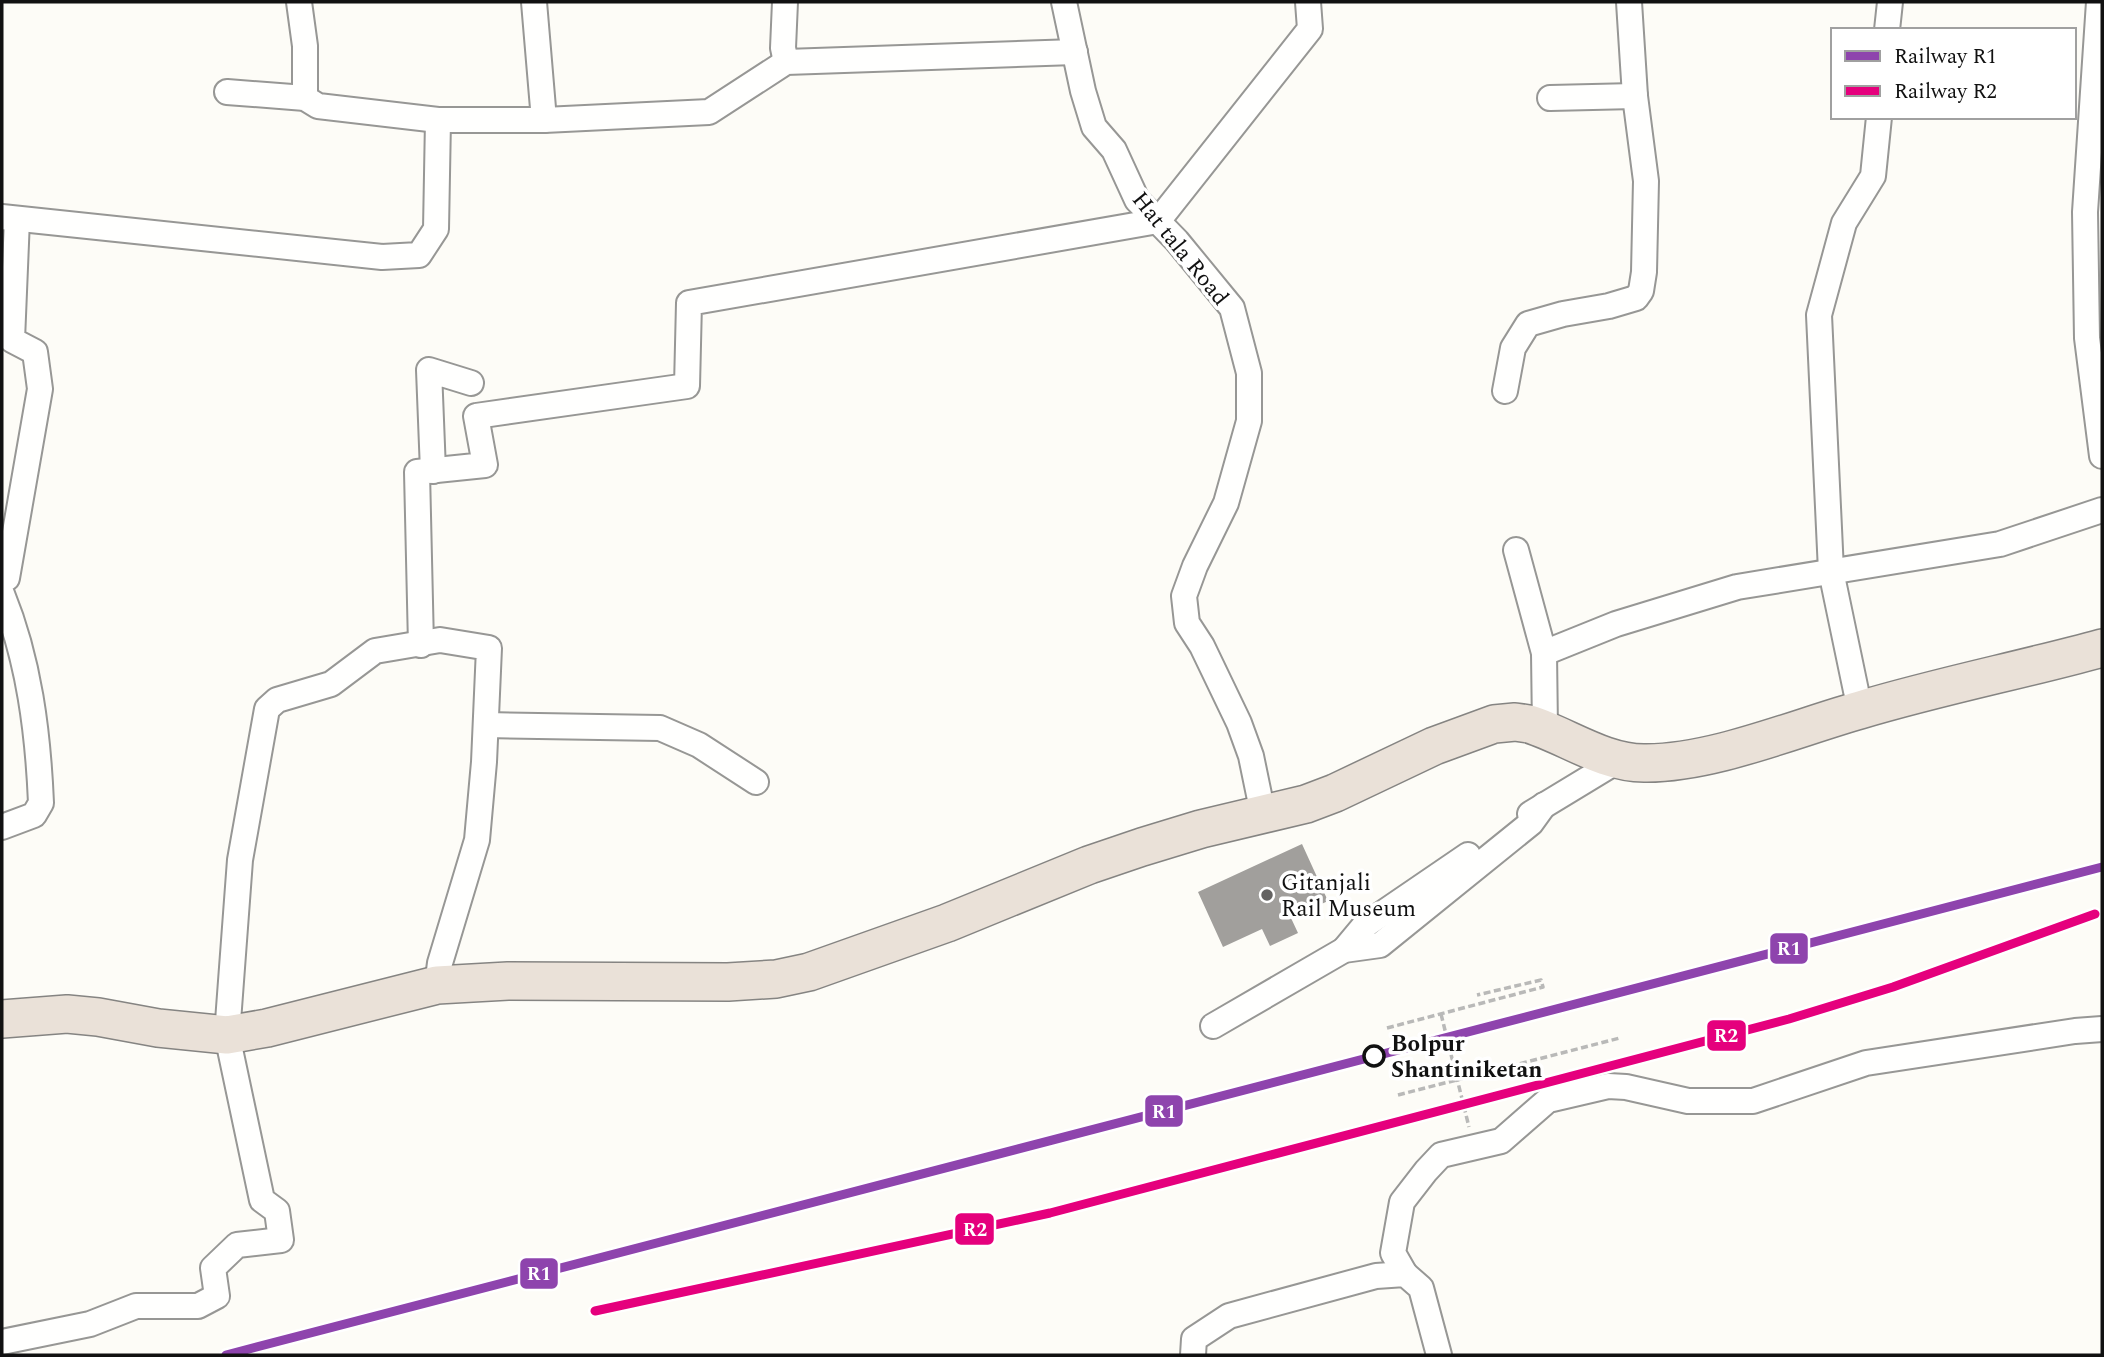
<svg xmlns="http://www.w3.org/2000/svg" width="2104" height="1357" font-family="Spectral,serif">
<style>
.building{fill:#a19f9c}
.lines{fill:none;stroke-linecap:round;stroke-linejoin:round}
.minor-casing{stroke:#979795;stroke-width:28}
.highway-casing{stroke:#858482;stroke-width:40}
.path{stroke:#b9b9b8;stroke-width:3.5;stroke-dasharray:7 3.5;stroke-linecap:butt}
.minor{stroke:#fffffe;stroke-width:24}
.highway{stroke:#eae1d8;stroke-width:37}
.rail-1-casing{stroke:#fff;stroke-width:14}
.rail-2-casing{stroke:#fff;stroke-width:14}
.rail-1{stroke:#8e44ad;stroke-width:9}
.rail-2{stroke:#e5007d;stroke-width:9}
.poi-dot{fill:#646362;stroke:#fff;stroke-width:2.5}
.stop-dot{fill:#fff;stroke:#111;stroke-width:3.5}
.labels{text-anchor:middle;stroke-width:7;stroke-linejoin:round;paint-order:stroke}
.street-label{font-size:23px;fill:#111;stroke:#fff}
.poi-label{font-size:23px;fill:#111;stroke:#fff;text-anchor:start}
.stop-label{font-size:23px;font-weight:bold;fill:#111;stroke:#fff;text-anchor:start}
.line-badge{stroke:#fff;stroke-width:2.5}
.badge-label{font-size:19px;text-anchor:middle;font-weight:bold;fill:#fff}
</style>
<rect width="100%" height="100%" fill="#fdfcf7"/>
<polygon class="building" points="1302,844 1328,901 1291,918 1298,933 1270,946 1262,929 1223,947 1198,892"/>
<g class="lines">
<g class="minor-casing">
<g id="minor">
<polyline points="299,2 305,46 305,98"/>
<polyline points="534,2 544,120"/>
<polyline points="785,2 783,48 786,62"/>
<polyline points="1064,2 1083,91 1094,127 1114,150 1137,200 1177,241 1232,308 1249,373 1249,421 1226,503 1195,566 1184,596 1187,623 1202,646 1239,723 1251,756 1263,814"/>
<polyline points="2099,2 2085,212 2087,338 2102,456"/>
<polyline points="1887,30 1890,2"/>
<polyline points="227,92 305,98 318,106 438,120 544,120 709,112 786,62 1075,52"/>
<polyline points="1550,98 1635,96"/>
<polyline points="2,217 382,257 419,255 436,229 438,120"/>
<polyline points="1505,391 1513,348 1528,324 1563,314 1609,306 1636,298 1641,291 1644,272 1646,181 1635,96 1629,2"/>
<polyline points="433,471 429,370 471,383"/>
<polyline points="1516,550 1544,653 1545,729"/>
<polyline points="2,580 7,578 40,389 35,352 12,340 17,219"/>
<path d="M2 594C29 660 38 732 41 803L34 815 2 827"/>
<polyline points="421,645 417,472 485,465 476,416 687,386 689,303 1158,221 1310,29 1308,2"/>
<polyline points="1544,653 1616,624 1737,587 2000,544 2102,510"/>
<polyline points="1860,710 1831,571 1819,315 1844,223 1873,176 1879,117"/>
<polyline points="486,725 660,728 699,745 756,782"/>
<polyline points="1530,814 1619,760"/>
<polyline points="1344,950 1364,926 1468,855"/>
<polyline points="1213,1026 1344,950 1380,945 1531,823 1544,805"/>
<polyline points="1405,1274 1393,1253 1402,1202 1426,1171 1441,1155 1501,1141 1548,1100 1608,1086 1626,1087 1688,1101 1753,1101 1866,1063 2075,1031 2102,1029"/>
<polyline points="2,1342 90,1324 136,1306 198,1306 217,1296 213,1268 237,1245 281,1240 277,1211 262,1200 227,1035 240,860 267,709 277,700 331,684 375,651 440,640 489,648 484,762 477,840 440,963 437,985"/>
<polyline points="1193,1355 1194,1339 1229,1316 1376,1276 1405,1274 1421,1288 1439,1355"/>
</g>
</g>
<g class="highway-casing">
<path id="highway" d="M2 1019 67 1014 98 1017 158 1028 227 1035 267 1028 437 985 508 981 728 982 776 979 809 972 947 923 1089 865 1142 847 1201 829 1306 804 1335 793 1434 746 1494 724 1515 722 1529 724C1567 736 1603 763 1644 763 1711 764 1796 728 1860 710 1940 686 2022 670 2102 648"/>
</g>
<g class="path">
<polyline points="1441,1014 1469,1127"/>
<polyline points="1387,1028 1543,987 1541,980 1477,995"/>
<polyline points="1398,1095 1620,1038"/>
</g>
<use href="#minor" class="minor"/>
<use href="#highway" class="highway"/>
<g class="rail-1-casing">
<polyline id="rail-1" points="226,1355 2102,867"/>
</g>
<g class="rail-2-casing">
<polyline id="rail-2" points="595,1311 1050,1213 1789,1019 1893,987 2095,914"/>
</g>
<use href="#rail-1" class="rail-1"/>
<use href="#rail-2" class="rail-2"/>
</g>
<circle class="poi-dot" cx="1267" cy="895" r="7"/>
<circle class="stop-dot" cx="1374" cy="1056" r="10"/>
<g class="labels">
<g class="street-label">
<text transform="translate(1181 248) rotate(51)" y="8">Hat tala Road</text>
</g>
<g class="poi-label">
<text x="1281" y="890">Gitanjali<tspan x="1281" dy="26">Rail Museum</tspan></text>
</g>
<g class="stop-label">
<text x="1391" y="1051">Bolpur<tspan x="1391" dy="26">Shantiniketan</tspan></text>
</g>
</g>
<g class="line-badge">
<rect x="1769" y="932" width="40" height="33" rx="7" fill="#8e44ad"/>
<rect x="1706" y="1019" width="41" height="33" rx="7" fill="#e5007d"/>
<rect x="1144" y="1094" width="40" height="34" rx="7" fill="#8e44ad"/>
<rect x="954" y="1212" width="41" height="34" rx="7" fill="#e5007d"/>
<rect x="519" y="1257" width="40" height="33" rx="7" fill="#8e44ad"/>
</g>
<g class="badge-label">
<text x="1789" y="955">R1</text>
<text x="1726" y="1042">R2</text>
<text x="1164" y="1118">R1</text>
<text x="975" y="1236">R2</text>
<text x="539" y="1280">R1</text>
</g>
<rect width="2104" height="1357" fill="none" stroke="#111111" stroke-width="7"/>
<rect x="1831" y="28" width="245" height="91" fill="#ffffff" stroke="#a0a0a0" stroke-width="2"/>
<rect x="1845" y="51" width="35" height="10" fill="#8e44ad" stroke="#a0a0a0" stroke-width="2"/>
<text x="1894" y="63" font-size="21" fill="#111111">Railway R1</text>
<rect x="1845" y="86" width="35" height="10" fill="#e5007d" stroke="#a0a0a0" stroke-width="2"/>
<text x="1894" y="98" font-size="21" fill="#111111">Railway R2</text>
</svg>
